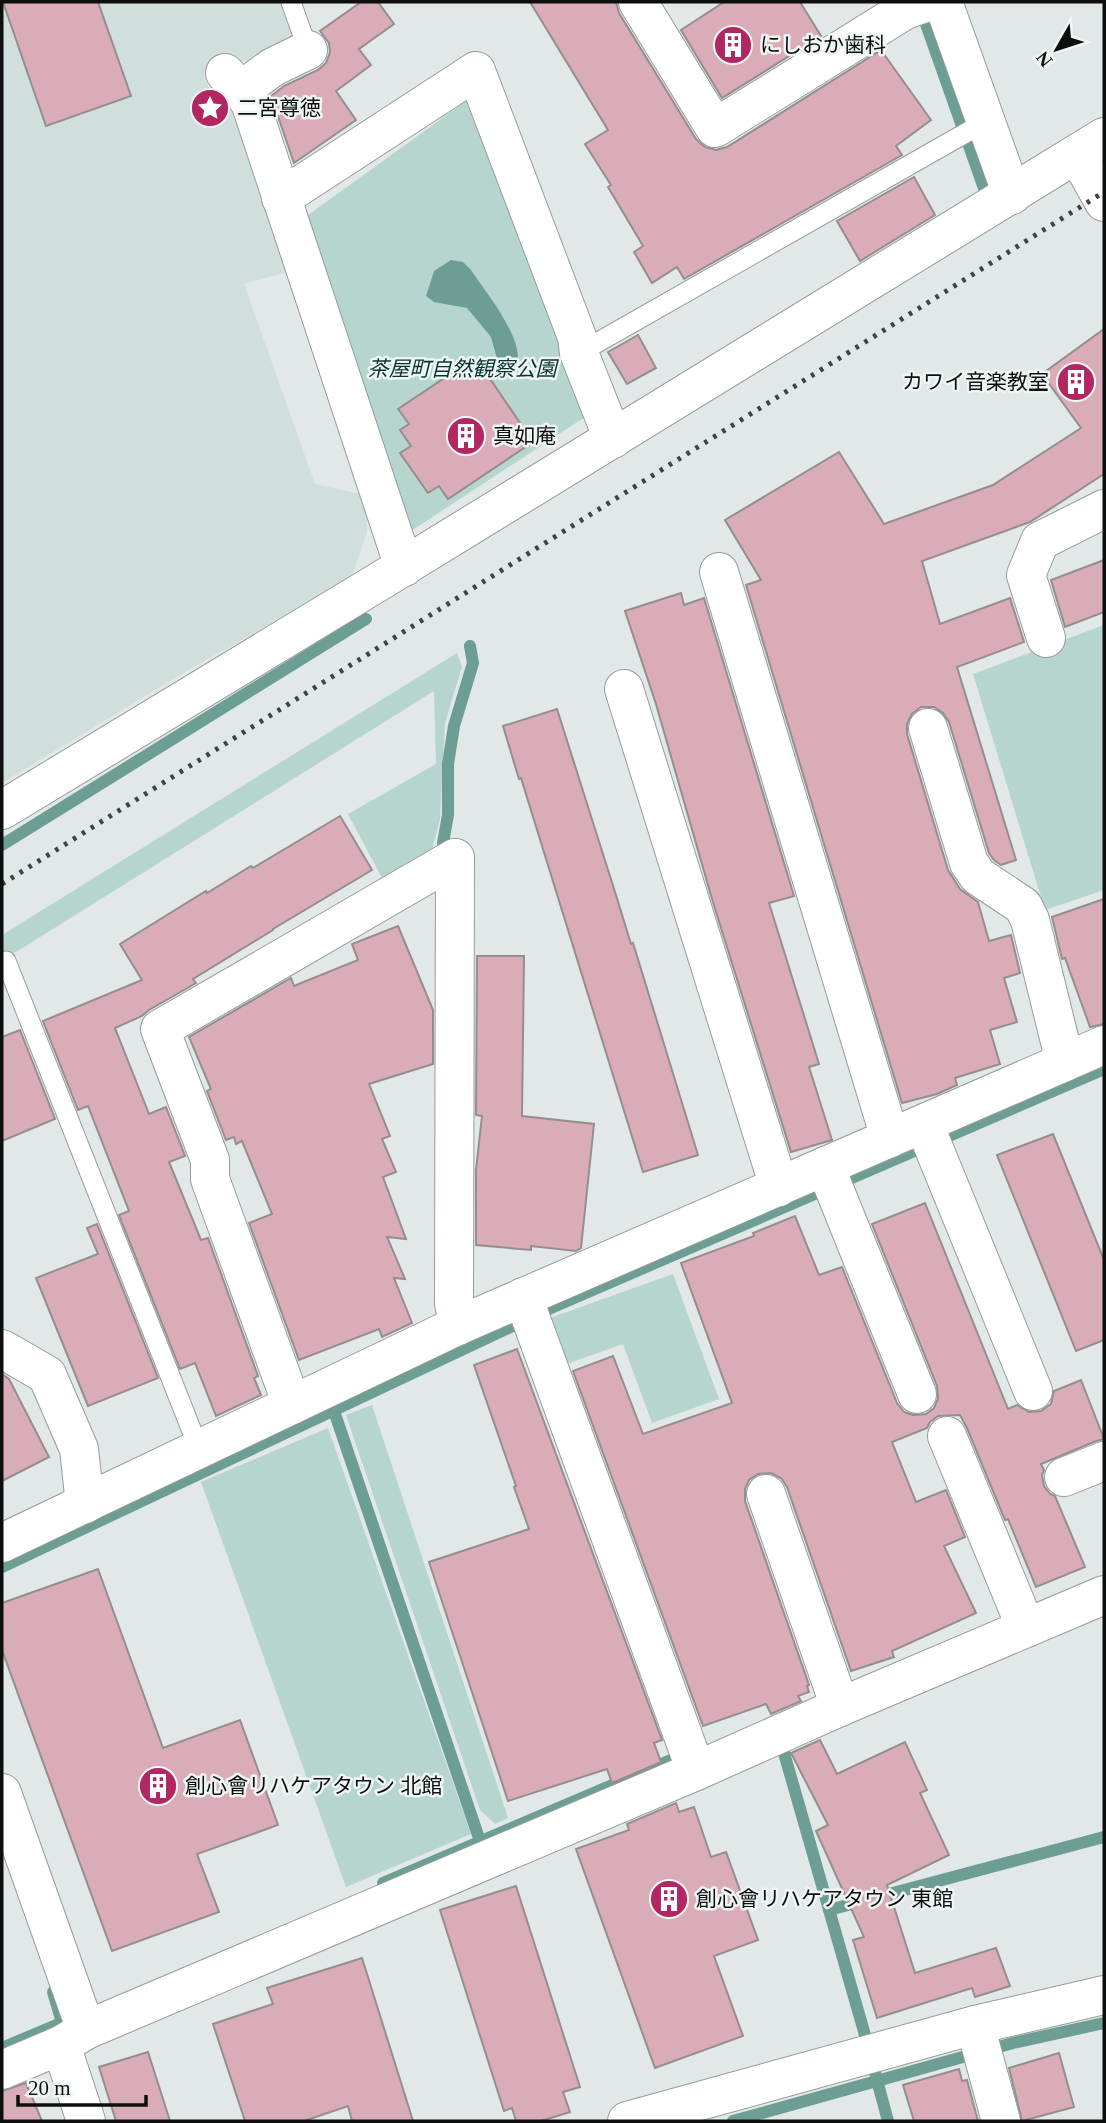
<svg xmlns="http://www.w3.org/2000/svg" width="1106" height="2123" font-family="'Times New Roman','Noto Sans JP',serif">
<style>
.built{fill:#d0dfdb}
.green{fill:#b6d5ce}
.water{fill:#6d9e94}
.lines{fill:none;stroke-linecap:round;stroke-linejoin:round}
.stream{stroke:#6d9e94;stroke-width:12}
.building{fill:#d9acb8;stroke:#948e90;stroke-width:2}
.service-casing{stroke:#969c9a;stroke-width:21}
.minor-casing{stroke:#969c9a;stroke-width:40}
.tertiary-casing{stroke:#969c9a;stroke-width:40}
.service{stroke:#fff;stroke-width:19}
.minor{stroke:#fff;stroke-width:38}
.tertiary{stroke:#fff;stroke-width:38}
.rail{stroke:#404342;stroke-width:5;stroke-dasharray:3.5 7;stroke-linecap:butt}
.labels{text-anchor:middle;stroke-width:5;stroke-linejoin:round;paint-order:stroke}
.poi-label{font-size:21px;fill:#0d0f0e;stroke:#eff5f4;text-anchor:start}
.park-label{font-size:21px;font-style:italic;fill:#05352e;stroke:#eff5f4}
</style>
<rect width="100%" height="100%" fill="#e2e8e7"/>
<polygon class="built" points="98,2 287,2 301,42 267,55 210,70 204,76 217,107 229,107 237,118 287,272 244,284 315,484 361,494 367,516 367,532 352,576 330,591 188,670 2,783 2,15 7,13 47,126 131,96"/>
<g class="green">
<polygon points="466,101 588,415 411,531 304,218"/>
<polygon points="1104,625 1104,890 1045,910 973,674"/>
<polygon points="457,653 462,667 445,723 440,819 432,850 382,878 348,814 436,764 434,691 16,952 2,956 2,935"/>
<polygon points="673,1274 719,1399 652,1423 623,1344 564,1365 547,1319"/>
<polygon points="372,1405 508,1818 495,1824 480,1810 346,1415"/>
<polygon points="328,1428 471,1834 346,1887 201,1482"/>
</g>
<path class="water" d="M451 260 463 262 471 270C486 293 525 339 517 366L505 369 497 359 491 337 467 308 434 302 426 296 434 271Z"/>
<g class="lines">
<g class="stream">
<polyline points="921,10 986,194"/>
<polyline points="443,843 448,815 448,764 454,726 473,663 470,646"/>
<polyline points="2,845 366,619"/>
<polyline points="334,1411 480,1841"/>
<polyline points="2,1567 544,1311 1104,1069"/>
<polyline points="782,1746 863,2028 888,2121"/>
<polyline points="383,1883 685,1754"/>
<polyline points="829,1910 1104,1837"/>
<polyline points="53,1992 63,2026"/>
<polyline points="2,2048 66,2021"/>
<polyline points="733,2121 1013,2043 1104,2023"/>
</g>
</g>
<g class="building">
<polygon points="3,2 98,2 131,96 46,126"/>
<polygon points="361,2 378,2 394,24 359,49 371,65 336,91 356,120 294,163 271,96 284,86 318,70 326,63 330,52 329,43 320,31"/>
<polygon points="530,2 616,2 619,13 696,139 705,147 716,150 727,147 881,50 931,120 896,146 902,155 684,279 677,267 652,283 634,252 643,246 608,187 611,185 585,144 608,130"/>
<polygon points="724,2 800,2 821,36 722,98 681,30"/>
<polygon points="914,177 935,215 860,261 837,221"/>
<polygon points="1104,329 1104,474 1030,522 922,561 940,624 1010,598 1024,642 957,667 1016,860 1001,865 994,860 989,853 949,722 943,713 934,707 921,707 912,714 907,724 907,734 948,870 960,889 978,902 989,941 1011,935 1020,973 1004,978 1017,1022 990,1030 1000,1064 955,1078 957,1085 937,1094 902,1103 746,585 761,580 725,520 839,452 884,524 993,485 1081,428 1042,374"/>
<polygon points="638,335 656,368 627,384 608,352"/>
<polygon points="464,365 470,375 482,367 533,442 448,499 439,486 428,493 400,453 411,446 400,430 409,424 398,409"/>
<polygon points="1104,560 1104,612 1065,627 1051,580"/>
<polygon points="681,593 684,605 704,598 794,896 769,903 819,1064 809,1067 832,1140 791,1152 712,899 656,704 625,611"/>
<polygon points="557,709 615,892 631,944 633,943 698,1155 643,1172 521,778 519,779 503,726"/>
<polygon points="340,816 372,870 273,929 273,930 193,979 196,983 149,1010 142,1016 115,1028 149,1114 166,1107 185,1156 169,1162 201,1240 208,1238 258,1376 254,1378 261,1395 216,1416 195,1363 180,1369 119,1215 129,1211 88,1106 78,1110 43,1021 142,980 120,944 206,891 207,893 251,866 253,868"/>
<polygon points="1104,899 1104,1024 1090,1027 1065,958 1062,959 1052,917"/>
<polygon points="398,926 433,1010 433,1064 369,1084 390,1136 382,1139 396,1172 383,1177 406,1239 387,1237 405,1279 394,1278 412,1323 382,1337 379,1329 299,1360 249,1223 272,1214 242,1141 236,1144 234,1137 226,1140 207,1091 211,1089 189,1037 291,978 294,986 358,960 352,944"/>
<polygon points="477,956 524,956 522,1116 594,1124 581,1248 576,1251 531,1246 531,1250 476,1245 476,1170 482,1116 476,1115"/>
<polygon points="20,1030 55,1119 2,1141 2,1037"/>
<polygon points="1053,1134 1104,1260 1104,1340 1076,1351 997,1155"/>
<polygon points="925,1203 1008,1409 1017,1405 1029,1412 1041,1411 1051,1404 1054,1391 1081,1380 1104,1439 1096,1441 1041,1464 1044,1470 1042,1475 1044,1486 1050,1494 1055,1496 1085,1567 1036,1587 1008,1519 1005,1520 967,1428 960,1415 938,1416 930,1422 927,1428 892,1442 916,1502 946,1490 965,1537 944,1546 976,1613 892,1651 894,1657 851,1671 787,1487 781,1478 771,1473 758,1474 749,1480 745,1489 745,1501 809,1685 807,1686 809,1692 798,1696 801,1701 771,1714 766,1704 703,1726 573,1371 613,1356 643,1434 732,1403 681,1263 754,1236 753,1233 795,1216 819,1275 842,1267 897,1403 904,1412 913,1415 926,1414 934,1408 938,1398 937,1386 872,1224"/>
<polygon points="97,1224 158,1378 88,1406 36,1278 98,1254 87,1228"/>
<polygon points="517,1349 662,1740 654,1743 661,1762 612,1783 607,1769 508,1801 429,1562 529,1529 514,1487 516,1486 474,1365"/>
<polygon points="2,1374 9,1379 49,1457 2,1481"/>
<polygon points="98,1569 163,1748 240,1720 278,1825 197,1854 219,1912 112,1951 2,1650 2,1603"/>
<polygon points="820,1740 837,1774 905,1742 927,1790 920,1793 949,1855 887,1885 915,1973 996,1948 1010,1986 975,1997 972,1988 877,2018 853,1940 864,1937 816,1831 828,1825 791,1753"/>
<polygon points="676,1803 679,1812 694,1807 711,1857 726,1852 758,1940 714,1956 743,2036 655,2068 576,1849 629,1830 627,1824"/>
<polygon points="516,1886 580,2087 563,2092 570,2112 541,2121 516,2121 512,2108 504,2111 440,1910"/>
<polygon points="362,1958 413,2121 352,2121 348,2106 304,2121 245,2121 213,2024 273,2004 267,1988"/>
<polygon points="148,2052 170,2121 116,2121 99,2067"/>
<polygon points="1059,2053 1074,2107 1022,2121 1009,2068"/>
<polygon points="959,2069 962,2081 967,2080 978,2121 914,2121 903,2085"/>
<polygon points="26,2083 42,2121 2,2121 2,2091"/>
</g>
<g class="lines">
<g class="service-casing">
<g id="service">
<polyline points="291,2 308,50"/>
<polyline points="579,353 985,122"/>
<polyline points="6,961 199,1449"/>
</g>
</g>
<g class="minor-casing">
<g id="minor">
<polyline points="638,2 715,128 905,10 928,2"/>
<polyline points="943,2 1012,195"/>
<polyline points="225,73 250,102 404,567"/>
<polyline points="240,91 273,67 308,50"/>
<polyline points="1077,154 1104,202"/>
<polyline points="281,198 476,71 577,337 579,353 613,439"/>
<polyline points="719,572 890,1138"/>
<polyline points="1046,638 1026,575 1040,541 1104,509"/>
<polyline points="624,689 779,1187"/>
<polyline points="928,728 969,863 978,876 1023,906 1030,920 1065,1062"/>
<polyline points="455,858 454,1303 458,1326"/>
<polyline points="924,1124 1033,1391"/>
<polyline points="825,1166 917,1394"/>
<polyline points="523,1297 696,1771"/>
<polyline points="2,1349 47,1375 79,1449 85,1504"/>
<polyline points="292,1405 210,1179 210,1160 160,1029 455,858"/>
<polyline points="947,1436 1026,1628"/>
<polyline points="1064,1477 1104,1461"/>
<polyline points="766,1494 840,1707"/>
<polyline points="2,1543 455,1327 1104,1045"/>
<polyline points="2,1793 86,2030"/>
<polyline points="975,2025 1001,2121"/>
<polyline points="61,2045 86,2121"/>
<polyline points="2,2070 61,2045 86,2030 696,1771 840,1707 1104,1595"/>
<polyline points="627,2121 975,2025 1104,1995"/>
</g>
</g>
<g class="tertiary-casing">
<polyline id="tertiary" points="2,810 380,581 1104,137"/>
</g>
<use href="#service" class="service"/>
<use href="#minor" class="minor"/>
<use href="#tertiary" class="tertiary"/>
<polyline class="rail" points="2,884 1104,192"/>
</g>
<defs>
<g id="building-disc" transform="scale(2.0125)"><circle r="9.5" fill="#b22662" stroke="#eff5f4"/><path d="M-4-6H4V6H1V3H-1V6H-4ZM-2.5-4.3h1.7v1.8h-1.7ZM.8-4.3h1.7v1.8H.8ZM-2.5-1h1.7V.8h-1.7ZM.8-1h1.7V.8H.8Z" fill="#fff"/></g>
<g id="sight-disc" transform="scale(2.0125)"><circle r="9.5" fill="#b22662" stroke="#eff5f4"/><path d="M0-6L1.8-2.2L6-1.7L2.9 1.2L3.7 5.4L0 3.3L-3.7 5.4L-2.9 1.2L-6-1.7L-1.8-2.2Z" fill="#fff"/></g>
</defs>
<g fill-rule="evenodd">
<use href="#building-disc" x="733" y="45"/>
<use href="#sight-disc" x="210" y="108"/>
<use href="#building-disc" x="1076" y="382"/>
<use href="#building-disc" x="466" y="436"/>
<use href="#building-disc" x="158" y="1786"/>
<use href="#building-disc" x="669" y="1899"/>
</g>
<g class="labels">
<g class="poi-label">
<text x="760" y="52">にしおか歯科</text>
<text x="237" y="115">二宮尊徳</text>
<text x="1049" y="389" text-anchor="end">カワイ音楽教室</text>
<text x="493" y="443">真如庵</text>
<text x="185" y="1793">創心會リハケアタウン 北館</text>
<text x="696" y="1906">創心會リハケアタウン 東館</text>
</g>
<g class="park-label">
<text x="462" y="376">茶屋町自然観察公園</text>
</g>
</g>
<rect width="1106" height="2123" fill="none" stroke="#0d0f0e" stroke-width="7"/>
<g transform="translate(1057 49) rotate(231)" stroke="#eff5f4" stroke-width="5" paint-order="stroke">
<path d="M0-5L12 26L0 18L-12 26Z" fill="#0d0f0e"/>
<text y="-10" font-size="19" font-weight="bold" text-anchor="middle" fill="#0d0f0e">N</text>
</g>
<path d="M18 2095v10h128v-10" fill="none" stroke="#0d0f0e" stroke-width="3.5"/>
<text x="28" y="2095" font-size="21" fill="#0d0f0e" stroke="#eff5f4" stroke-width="5" paint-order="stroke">20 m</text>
</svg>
